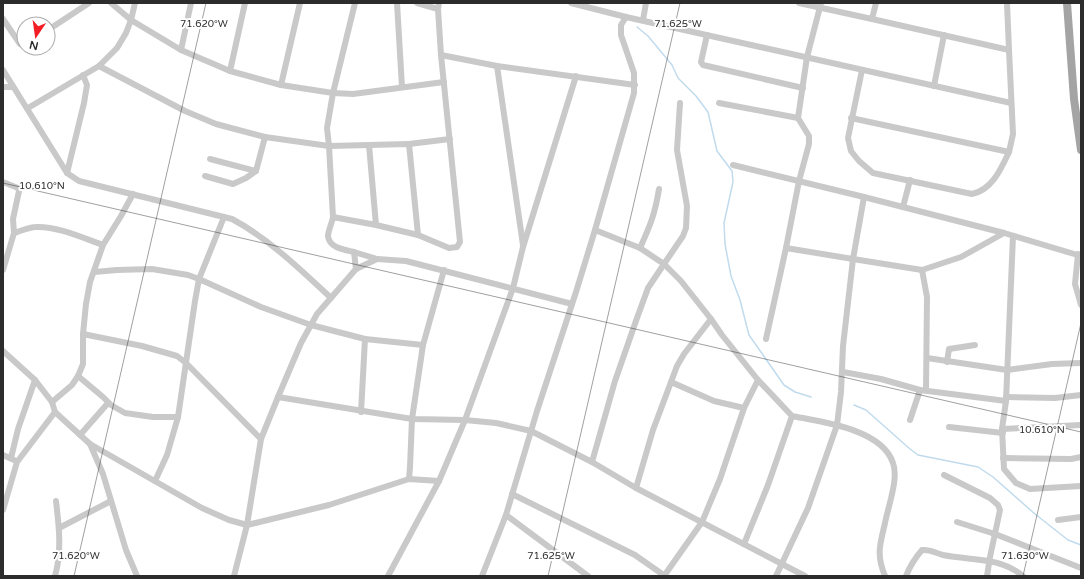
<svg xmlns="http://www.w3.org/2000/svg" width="1084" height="579" font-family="'Varela Round',sans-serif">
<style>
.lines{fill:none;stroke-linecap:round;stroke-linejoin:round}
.stream{stroke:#c1dbed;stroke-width:1.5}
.minor{stroke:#c9c9c9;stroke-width:6}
.major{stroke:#a4a4a4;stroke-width:8}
.ticks{fill:none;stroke:#2c2c2c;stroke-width:1;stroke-opacity:0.45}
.ticks-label{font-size:10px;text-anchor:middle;fill:#2c2c2c;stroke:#fff;stroke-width:4;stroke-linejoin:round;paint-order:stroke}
</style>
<rect width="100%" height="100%" fill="#fff"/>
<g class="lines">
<g class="stream">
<polyline points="637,27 648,36 672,65 678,78 696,96 708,112 717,151 732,171 733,182 724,223 725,244 731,276 740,300 749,335 784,385 795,392 811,397"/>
<polyline points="854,405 866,410 910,449 918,455 978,467 993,477 1035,514 1068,540 1081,545"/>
</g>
<g class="minor">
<polyline points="111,3 131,20 181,50"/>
<polyline points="191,3 181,50 230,71"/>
<polyline points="245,3 230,71 281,85"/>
<polyline points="300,3 281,85 333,93 327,128 329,146 409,144 418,235"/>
<polyline points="355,3 333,93 353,94 444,82"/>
<polyline points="397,3 402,87"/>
<polyline points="417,3 438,9"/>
<polyline points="571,3 626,17 1011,103"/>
<polyline points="799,3 872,19"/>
<polyline points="1007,3 1009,50"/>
<polyline points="3,19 20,44 24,45"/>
<polyline points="643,20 646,3"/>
<polyline points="48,30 89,3"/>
<polyline points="707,35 701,62 703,65 803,88"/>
<polyline points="441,55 497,66 635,85"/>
<polyline points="99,66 185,111 216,124 265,137 329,146 333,217"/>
<polyline points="497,66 523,245"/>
<path d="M3 70 67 173 79 181 232 219C268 238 301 270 331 298"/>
<path d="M862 70 848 138 851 151 859 161 873 173 972 194C992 190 1001 169 1009 152"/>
<polyline points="934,86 944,35"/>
<polyline points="3,87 13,87"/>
<polyline points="719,103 798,118"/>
<polyline points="28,108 99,66 117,48 126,33 131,20 135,3"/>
<polyline points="851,118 1009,152 1013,134 1009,50 872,19 876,3"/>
<polyline points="409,144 450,139"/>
<polyline points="210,159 256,171"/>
<polyline points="733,165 864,197 1004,233 1081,256"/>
<polyline points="67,173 84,103 87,85 83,75"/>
<polyline points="205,176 233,184 246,178 256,171 265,137"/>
<polyline points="3,182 18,188 19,191 13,219 14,233"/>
<polyline points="903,207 910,180"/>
<polyline points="376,225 418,235 449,248 457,247 460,242 441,55 438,9 439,3"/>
<polyline points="1013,236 1006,401 1002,429 1004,469 1016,483 1030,489 1081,486"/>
<path d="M640 248C650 226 655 214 659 189"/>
<polyline points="786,248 799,181 809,144 809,136 798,118 807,57 821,3"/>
<path d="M354 252C345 250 329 248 328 236 328 231 332 223 333 217L376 225 369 145"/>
<polyline points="1078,254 1075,284 1081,305"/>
<polyline points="356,269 354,252 377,259 406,261 572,304"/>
<path d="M3 270 14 233C21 231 29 227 36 227 57 226 83 238 103 245"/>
<polyline points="94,272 117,270 152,269 188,275 199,279 261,307 311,325 365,339 423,345"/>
<polyline points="83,334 142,346 177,356 186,363 261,439"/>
<polyline points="766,339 786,248 853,259 864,197"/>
<polyline points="3,351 35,380 52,402 55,412 90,444 202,508 229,520 247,525 329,505 409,479 439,481"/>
<polyline points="927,358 1007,370 1052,364 1081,363"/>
<polyline points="947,362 949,349 975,345"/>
<polyline points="843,372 881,379 920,390 1006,401"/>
<polyline points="78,376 103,397 111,405 125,413 153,417 178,417"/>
<polyline points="671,382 714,401 744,408"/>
<polyline points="926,390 927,297 922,270 961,257 1004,233"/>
<polyline points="278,397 412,419 465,420 496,423 531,431 592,462 636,488 805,576"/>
<polyline points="1006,397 1055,398 1081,395"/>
<polyline points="52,402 72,385 78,376 83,364 83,334 86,304 90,282 103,245 121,216 133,194"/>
<polyline points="361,412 365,339"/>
<path d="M792 416C822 422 882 429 893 463 899 478 888 507 885 523 880 544 876 555 885 576"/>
<polyline points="910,420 920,390"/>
<polyline points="949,427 1003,433"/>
<polyline points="1002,429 1081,425"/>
<polyline points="80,435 108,403"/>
<polyline points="90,444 103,474 126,550 137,576"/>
<polyline points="3,455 14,460"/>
<polyline points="11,458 18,429 35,380"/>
<polyline points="1003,458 1071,459 1081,457"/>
<polyline points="592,462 615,381 637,318 648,288 664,264 640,248 595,230"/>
<polyline points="944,475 990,498 998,505 1000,510 990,557 987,576"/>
<polyline points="409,479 410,467 412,419 423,345 444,270"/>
<polyline points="155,481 167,455 178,417 195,301 199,279 224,217"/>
<polyline points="636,488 653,430 677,366 684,354 711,319 681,281 664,264 683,236 686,228 687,206 677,150 680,103"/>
<polyline points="512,494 635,555 665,576"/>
<polyline points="3,510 17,462 55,412"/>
<polyline points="506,515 588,576"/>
<polyline points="1058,520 1081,517"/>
<polyline points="957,522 995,534 1081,568"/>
<polyline points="59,528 111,501"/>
<polyline points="744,544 768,485 792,416 758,380"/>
<path d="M55 576C62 552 59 526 56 501"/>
<polyline points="234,576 247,525 261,439 278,397 301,343 317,314 356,269 377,259"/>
<polyline points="388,576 439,481 465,420 513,288 523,247 576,76"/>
<polyline points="482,576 506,515 537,411 576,292 595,230 634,93 634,73 621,35 621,25 626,17"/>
<polyline points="664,576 702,522 720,479 744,408 758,380 722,335 711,319"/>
<polyline points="776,576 808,508 837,425 841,392 843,346 853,259 922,270"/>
<path d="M906 576C910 566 915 558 922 550 930 549 935 553 943 555 972 561 998 556 1023 576"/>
</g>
<polyline class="major" points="1067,3 1074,99 1081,150"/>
</g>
<path class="ticks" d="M3 183 1081 432M74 576 206 3M548 576 680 3M1023 576 1081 323"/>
<g class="ticks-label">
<text x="204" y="27">71.620°W</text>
<text x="678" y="27">71.625°W</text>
<text x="42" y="189">10.610°N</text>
<text x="1042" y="433">10.610°N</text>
<text x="76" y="559">71.620°W</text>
<text x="551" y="559">71.625°W</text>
<text x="1025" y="559">71.630°W</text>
</g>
<rect width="1084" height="579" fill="none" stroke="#2c2c2c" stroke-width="8"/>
<g transform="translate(36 36) rotate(193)"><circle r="19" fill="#ffffff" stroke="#ababab"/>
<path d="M0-3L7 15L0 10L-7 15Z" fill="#f41d25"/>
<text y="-6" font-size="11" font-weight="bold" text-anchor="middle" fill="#2c2c2c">N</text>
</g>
</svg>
